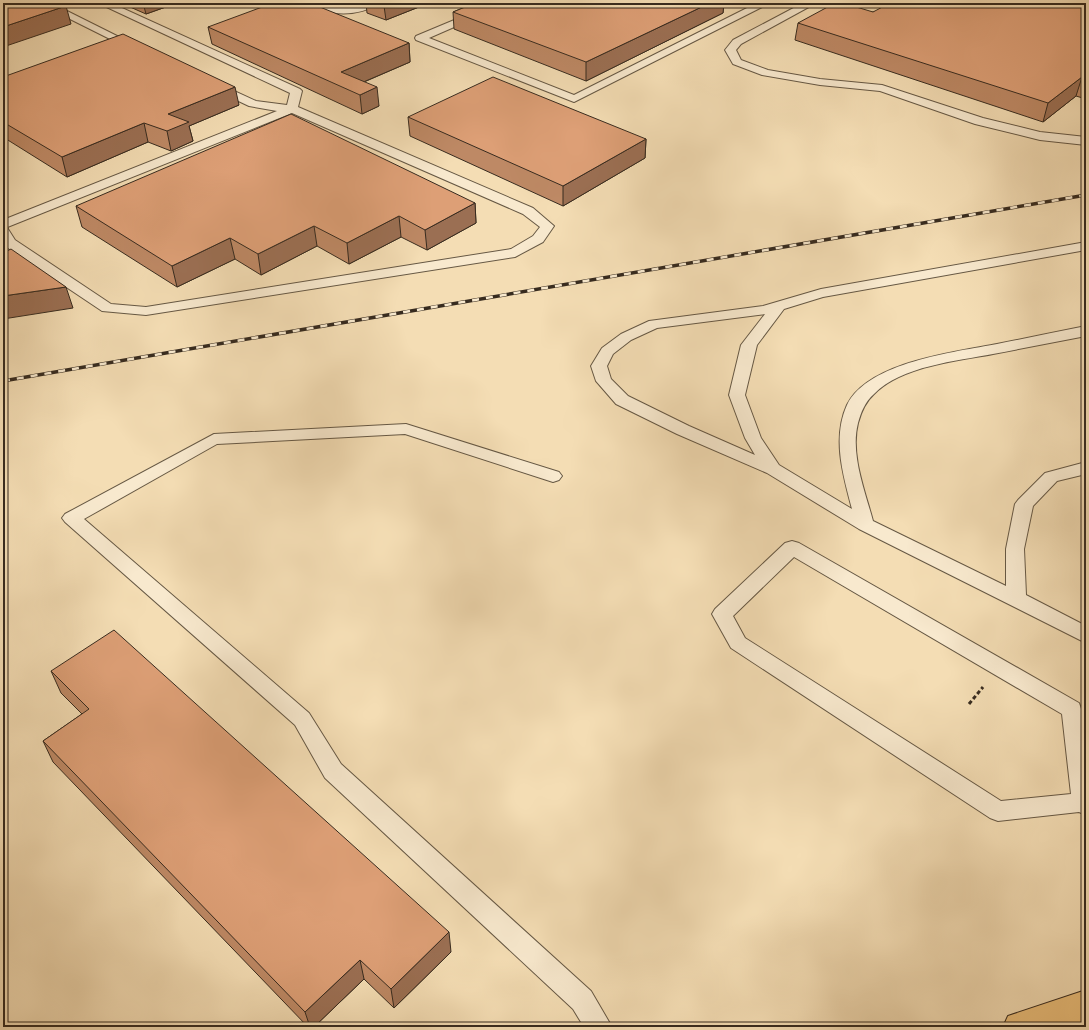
<svg xmlns="http://www.w3.org/2000/svg" width="1089" height="1030" font-family="'Old Standard TT',serif">
<style>
.lines{fill:none;stroke-linecap:round;stroke-linejoin:round}
.lane-casing{stroke:#665844;stroke-width:2}
.primary-casing{stroke:#372b1f;stroke-width:2}
.path{stroke:#372b1f;stroke-width:3;stroke-dasharray:4 2.5;stroke-linecap:butt}
.lane{fill:#f8e9ce;fill-rule:evenodd}
.primary{fill:#eabe7a;fill-rule:evenodd}
.rail-casing{stroke:#372b1f;stroke-width:3.5}
.rail{stroke:#f8e9ce;stroke-width:2.5;stroke-dasharray:7;stroke-linecap:butt}
.wall{fill:#be8965;stroke:#372b1f}
.shaded-wall{fill:#9b6f53;stroke:#372b1f}
.building{fill:#dd9f76;stroke:#372b1f}
</style>
<rect width="100%" height="100%" fill="#f4ddb4"/>
<filter id="stains"><feTurbulence type="fractalNoise" baseFrequency=".005" numOctaves="4"/><feColorMatrix values="0 0 0 0 .2 0 0 0 0 .09 0 0 0 0 .02 0 0 0 .5 -.17"/></filter>
<radialGradient id="worn" r=".72"><stop offset=".6" stop-color="#630" stop-opacity="0"/><stop offset="1" stop-color="#630" stop-opacity=".3"/></radialGradient>
<g class="lines">
<g class="lane-casing">
<g id="lane">
<polygon points="38,3 51,3 141,48 136,51 132,50"/>
<path d="M98 3H111L300 89 302 91 298 107 533 208 554 226 543 242 515 257 146 315 102 311 5 246 3 243V220L277 111 249 106 211 88 209 86 211 84H219L256 101 287 105 290 93ZM292 113 523 214 540 227 533 236 511 249 146 307 111 304 15 240 8 229 5 228Z"/>
<path d="M311 3H325L344 8 362 3H376C364 17 323 17 311 3Z"/>
<polygon points="495,3 509,3 429,38 574,95 757,3 770,3 574,102 416,40 415,38 416,36"/>
<polygon points="803,3 816,3 741,44 736,50 741,60 768,70 820,79 882,85 983,118 1040,132 1086,137 1086,145 1040,140 975,124 880,91 820,85 762,75 733,64 725,50 733,40"/>
<path d="M1086 242V250L823 297 784 309 757 345 745 395 761 438 779 465 852 509C843 475 832 438 847 405 868 362 955 352 997 344 1027 338 1056 332 1086 326V336C1055 342 1024 348 993 354 957 361 901 366 874 394 865 402 861 412 858 423 850 454 865 491 873 521L1006 586V549L1015 504 1018 500 1045 473 1086 462V474L1057 481 1033 506 1024 549 1026 595 1086 626V643L859 529 767 473 677 434 616 404 596 381 591 366 602 348 621 334 649 321 763 306 821 289ZM765 314 741 345 729 395 745 438 755 455 689 426 628 396 611 379 607 366 613 354 631 340 657 328Z"/>
<polygon points="406,424 559,472 562,476 559,480 553,482 405,434 217,444 84,519 309,713 341,764 591,991 612,1027 584,1027 573,1009 325,778 295,725 65,522 62,518 65,514 214,434"/>
<path d="M792 541 799 543 1079 703C1089 727 1086 786 1086 815L1079 812 998 821 990 818 731 648 712 614 715 609 785 543ZM794 557 1062 714 1071 794 1001 801 745 638 733 616Z"/>
</g>
</g>
<g class="primary-casing">
<polygon id="primary" points="1086,990 1086,1020 1066,1027 1003,1027 1008,1016"/>
</g>
<polyline class="path" points="969,704 983,687"/>
<use href="#lane" class="lane"/>
<use href="#primary" class="primary"/>
<g class="rail-casing">
<polyline id="rail" points="3,381 1086,195"/>
</g>
<use href="#rail" class="rail"/>
</g>
<g class="wall">
<polygon points="121,3 177,3 146,14"/>
<polygon points="341,3 359,3 350,7"/>
<polygon points="366,3 429,3 386,20 367,13"/>
<polygon points="475,3 724,3 723,13 586,81 454,29 453,12"/>
<polygon points="1086,3 1086,99 1076,96 1043,122 795,40 798,23 873,12"/>
<polygon points="208,27 409,43 410,62 364,82 379,106 362,114 212,44"/>
<polygon points="3,77 239,105 189,126 193,141 171,151 148,142 67,177 3,137"/>
<polygon points="408,117 646,139 645,158 563,206 410,136"/>
<polygon points="475,203 476,223 427,250 401,237 349,264 317,246 261,275 235,259 177,287 82,227 76,206"/>
<polygon points="51,671 451,952 394,1008 364,979 314,1027 308,1027 53,762 43,741 82,714 61,693"/>
</g>
<g class="shaded-wall">
<polygon points="143,3 177,3 146,14"/>
<polygon points="350,3 359,3 350,7"/>
<polygon points="393,3 429,3 386,20 384,6"/>
<polygon points="710,3 724,3 723,13 586,81 586,62"/>
<polygon points="66,6 71,24 3,47 3,27"/>
<polygon points="409,43 410,62 347,89 341,72"/>
<polygon points="1082,77 1076,96 1043,122 1048,103"/>
<polygon points="235,87 239,105 189,126 193,141 171,151 167,131 168,114"/>
<polygon points="377,87 379,106 362,114 360,95"/>
<polygon points="144,123 148,142 67,177 62,157"/>
<polygon points="646,139 645,158 563,206 563,186"/>
<polygon points="475,203 476,223 427,250 425,230"/>
<polygon points="399,216 401,237 349,264 347,243"/>
<polygon points="314,226 317,246 261,275 258,254"/>
<polygon points="230,238 235,259 177,287 172,266"/>
<polygon points="66,287 73,308 3,319 3,296"/>
<polygon points="449,932 451,952 394,1008 391,989"/>
<polygon points="360,960 364,979 314,1027 310,1027 305,1012"/>
</g>
<g class="building">
<polygon points="3,3 60,3 66,6 3,27"/>
<polygon points="273,3 310,3 409,43 341,72 377,87 360,95 208,27"/>
<polygon points="375,3 393,3 384,6"/>
<polygon points="475,3 710,3 586,62 453,12"/>
<polygon points="835,3 843,3 873,12 890,3 1086,3 1086,79 1082,77 1048,103 798,23"/>
<polygon points="123,34 235,87 168,114 189,122 167,131 144,123 62,157 3,122 3,77"/>
<polygon points="493,77 646,139 563,186 408,117"/>
<polygon points="291,114 475,203 425,230 399,216 347,243 314,226 258,254 230,238 172,266 76,206"/>
<polygon points="11,249 66,287 3,296 3,253"/>
<polygon points="114,630 449,932 391,989 360,960 305,1012 43,741 89,709 51,671"/>
</g>
<rect width="1089" height="1030" fill="none" stroke="#f4ddb4" stroke-width="16"/>
<rect x="4" y="4" width="1081" height="1022" fill="none" stroke="#372b1f" stroke-width="2"/>
<rect x="8" y="8" width="1073" height="1014" fill="none" stroke="#372b1f"/>
<rect width="100%" height="100%" filter="url(#stains)"/>
<rect width="100%" height="100%" fill="url(#worn)"/>
</svg>
